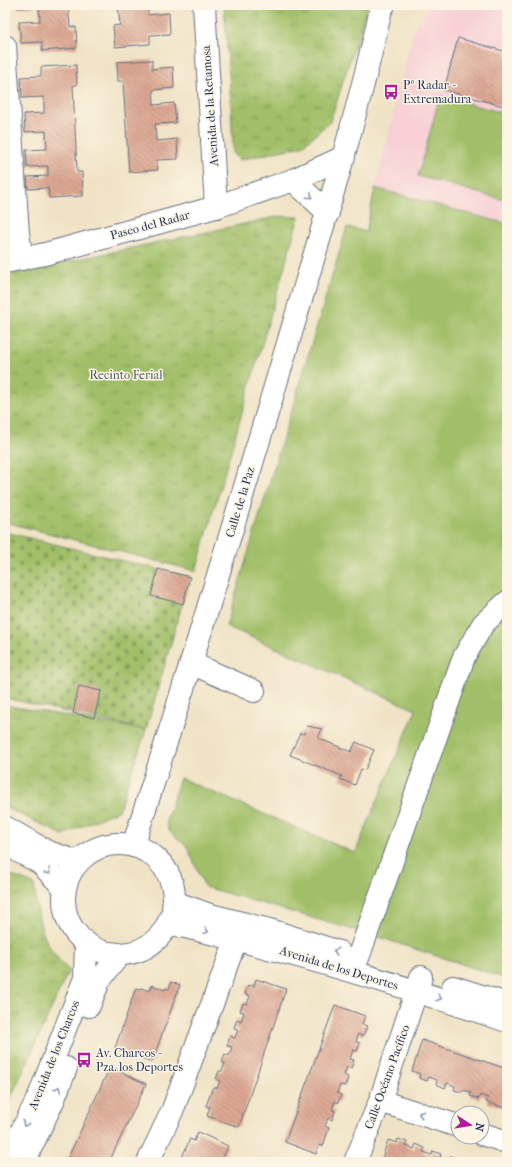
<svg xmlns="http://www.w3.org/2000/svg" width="512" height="1167" font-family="'IM FELL French Canon',serif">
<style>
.built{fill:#f7cfd4}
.grass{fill:url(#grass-tufts);stroke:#5e7762}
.cemetery{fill:url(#cemetery-stones);stroke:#5e7762}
.garden{fill:#a1bf67;stroke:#5e7762}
.building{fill:url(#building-back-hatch)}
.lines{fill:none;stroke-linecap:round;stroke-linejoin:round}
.minor-casing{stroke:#666e82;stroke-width:24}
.minor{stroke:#fff;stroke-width:22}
.oneway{stroke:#8d97ae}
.labels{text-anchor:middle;stroke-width:3;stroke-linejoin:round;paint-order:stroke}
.poi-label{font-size:12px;fill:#1b2f5e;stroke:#fcf5e5;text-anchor:start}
.street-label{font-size:12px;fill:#1b2f5e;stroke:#fcf5e5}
.park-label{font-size:12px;fill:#435a61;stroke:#fcf5e5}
</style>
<defs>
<pattern id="grass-tufts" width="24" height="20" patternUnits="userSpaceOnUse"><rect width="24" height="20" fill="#a1bf67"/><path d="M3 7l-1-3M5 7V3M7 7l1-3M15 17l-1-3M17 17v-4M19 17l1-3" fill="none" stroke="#829c58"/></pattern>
<pattern id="cemetery-stones" width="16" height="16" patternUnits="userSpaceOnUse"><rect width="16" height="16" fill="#a1bf67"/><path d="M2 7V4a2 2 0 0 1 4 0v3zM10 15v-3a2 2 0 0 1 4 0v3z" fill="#829c58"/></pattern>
<pattern id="building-back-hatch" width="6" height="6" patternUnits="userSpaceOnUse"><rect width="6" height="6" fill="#dca792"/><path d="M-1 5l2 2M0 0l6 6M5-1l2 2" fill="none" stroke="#b2887a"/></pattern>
</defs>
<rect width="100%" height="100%" fill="#fcf5e5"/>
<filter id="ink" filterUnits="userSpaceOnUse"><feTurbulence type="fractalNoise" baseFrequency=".025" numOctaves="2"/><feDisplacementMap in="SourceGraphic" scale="8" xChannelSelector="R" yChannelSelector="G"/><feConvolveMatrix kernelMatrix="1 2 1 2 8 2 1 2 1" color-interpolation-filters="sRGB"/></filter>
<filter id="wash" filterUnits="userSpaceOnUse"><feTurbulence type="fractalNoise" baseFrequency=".012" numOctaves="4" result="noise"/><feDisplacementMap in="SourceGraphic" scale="16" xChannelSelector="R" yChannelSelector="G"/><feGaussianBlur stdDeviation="0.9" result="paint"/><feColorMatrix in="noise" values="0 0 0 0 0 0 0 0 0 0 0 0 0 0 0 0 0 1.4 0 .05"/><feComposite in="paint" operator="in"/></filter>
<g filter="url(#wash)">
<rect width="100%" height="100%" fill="#f0e3c5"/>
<polygon class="built" points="428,5 507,5 507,224 375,188 408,51 417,19 423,20"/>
<g class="grass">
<polygon points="224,5 368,5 330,122 302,146 239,160 233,152 231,106"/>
<polygon points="281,216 299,217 196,571 5,522 5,275"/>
<polygon points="5,705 146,730 119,810 63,835 5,807"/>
<path d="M5 873 34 884C38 919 41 945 69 970L5 1111Z"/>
</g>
<polygon class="cemetery" points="5,532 190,577 146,730 5,698"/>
<g class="garden">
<polygon points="440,96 507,114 507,201 418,176"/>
<polygon points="375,188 507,224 507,979 382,938 205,887 187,847 169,831 166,821 180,778 355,853 416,710 226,626 347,227 366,232"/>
</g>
<g id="blocks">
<g class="building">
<polygon points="17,5 68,5 70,27 76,27 77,48 42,51 42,42 21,43 19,22 40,21 39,6 18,8"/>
<polygon points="118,5 148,5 148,15 169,13 170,34 150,35 150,44 115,47 113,26 120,25"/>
<polygon points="458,38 507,52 507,107 444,90"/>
<polygon points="152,60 152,69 173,67 174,88 153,90 154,105 174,103 176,123 155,124 156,141 177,139 178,159 157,160 158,170 129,172 123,81 118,81 117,62"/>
<polygon points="76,65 77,85 73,85 77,172 82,172 83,196 49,198 48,188 28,189 27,177 48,176 48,166 27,167 26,150 47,149 46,131 25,132 24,114 44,113 44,97 22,98 21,77 41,76 41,67"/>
<polygon points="158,569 190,577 183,604 151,596"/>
<polygon points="79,686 101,691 94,718 73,713"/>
<polygon points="307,726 322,729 318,738 351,752 356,742 374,750 365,770 361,769 355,785 340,779 342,776 290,755 300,733 304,734"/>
<polygon points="256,979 286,989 239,1127 207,1116 210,1107 206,1106 213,1087 217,1088 220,1081 216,1079 219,1071 222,1071 225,1063 222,1062 225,1054 229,1056 232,1047 227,1046 230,1036 235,1038 238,1029 234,1028 237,1019 241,1021 244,1012 240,1011 243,1003 247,1004 250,996 245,994 248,985 254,986"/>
<polygon points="171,982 180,985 152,1062 115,1048 136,988 140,989 141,988 150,991 152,985 165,990 166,988 169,989"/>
<polygon points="335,1005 365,1016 362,1024 367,1026 363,1036 358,1034 356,1042 360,1043 357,1051 353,1050 350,1059 354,1060 351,1068 347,1067 344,1075 348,1077 345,1086 340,1085 337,1093 341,1095 338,1103 335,1101 332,1110 335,1111 332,1120 328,1118 325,1126 329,1128 323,1146 319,1145 316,1154 285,1142"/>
<polygon points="422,1040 507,1069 507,1105 505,1108 486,1102 488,1098 480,1095 479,1099 470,1096 471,1092 463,1090 462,1092 454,1090 455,1086 447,1083 445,1088 436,1084 437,1080 429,1077 427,1081 419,1078 420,1074 412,1071"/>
<polygon points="110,1067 146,1084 109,1162 66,1162"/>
<polygon points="198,1132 228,1146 221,1162 185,1162 186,1159 182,1157 190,1139 194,1141"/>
<polygon points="398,1139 407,1142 406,1146 414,1149 416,1144 425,1148 423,1152 432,1155 433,1151 441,1154 440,1157 448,1160 450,1156 459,1159 458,1162 381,1162 388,1140 397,1143"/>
</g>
</g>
</g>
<g filter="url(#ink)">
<use href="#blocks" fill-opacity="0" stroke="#666e82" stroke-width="1"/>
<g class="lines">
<g class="minor-casing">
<g id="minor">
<polyline points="204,5 216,207"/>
<polyline points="5,46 18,233 22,259"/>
<polyline points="293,180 328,213"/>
<polyline points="5,262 45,254 216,207 293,180 344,157"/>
<polyline points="191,663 254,691"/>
<polyline points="5,827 48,852 78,862"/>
<circle cx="119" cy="899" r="55"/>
<path d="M133 846C187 679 238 511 288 343 321 232 356 122 381 9L384 5"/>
<polyline points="18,851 40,863 65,889"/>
<polyline points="174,902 210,915 273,931 339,952"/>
<path d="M168 923C283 949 395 983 507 1021"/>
<polyline points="358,958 464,657 483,624 507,602"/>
<polyline points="453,987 507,1004"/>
<polyline points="89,1006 99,981 120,954"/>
<polyline points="380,1101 458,1126"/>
<polyline points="482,1134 507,1142"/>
<polyline points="6,1162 39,1096 85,978 86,943"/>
<polyline points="24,1162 53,1101 66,1068"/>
<polyline points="148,1162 173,1109 236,940"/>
<polyline points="355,1162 380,1101 421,977"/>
</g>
</g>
<use href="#minor" class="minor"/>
</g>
<defs><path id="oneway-chevron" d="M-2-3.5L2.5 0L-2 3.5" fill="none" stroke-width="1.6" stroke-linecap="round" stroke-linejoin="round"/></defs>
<g class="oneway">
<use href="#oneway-chevron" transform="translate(310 196) rotate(43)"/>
<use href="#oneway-chevron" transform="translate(48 872) rotate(47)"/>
<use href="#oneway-chevron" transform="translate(206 931) rotate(15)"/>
<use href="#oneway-chevron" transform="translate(336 951) rotate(-162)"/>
<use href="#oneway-chevron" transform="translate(439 998) rotate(18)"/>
<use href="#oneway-chevron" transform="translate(58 1089) rotate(-69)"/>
<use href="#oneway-chevron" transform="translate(421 1114) rotate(-162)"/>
<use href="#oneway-chevron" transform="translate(25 1124) rotate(116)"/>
</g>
</g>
<defs>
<g id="bus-bare" transform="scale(1.2)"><path d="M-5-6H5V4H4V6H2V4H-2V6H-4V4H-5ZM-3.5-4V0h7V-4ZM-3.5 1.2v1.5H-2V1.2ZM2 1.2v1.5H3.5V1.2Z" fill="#b5179e" stroke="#fcf5e5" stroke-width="2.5" paint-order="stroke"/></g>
</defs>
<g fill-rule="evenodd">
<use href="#bus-bare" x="391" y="92"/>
<use href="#bus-bare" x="84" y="1060"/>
</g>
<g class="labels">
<g class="poi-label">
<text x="403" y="89">Pº Radar -<tspan x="403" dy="14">Extremadura</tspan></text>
<text x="96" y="1057">Av. Charcos -<tspan x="96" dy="14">Pza. los Deportes</tspan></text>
</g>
<g class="street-label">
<text transform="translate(210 106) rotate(-94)" y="4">Avenida de la Retamosa</text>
<text transform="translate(150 225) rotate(-15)" y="4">Paseo del Radar</text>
<text transform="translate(240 502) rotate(-73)" y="4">Calle de la Paz</text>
<text transform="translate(339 968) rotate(17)" y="4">Avenida de los Deportes</text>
<text transform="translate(54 1055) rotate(-68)" y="4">Avenida de los Charcos</text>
<text transform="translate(387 1077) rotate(-70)" y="4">Calle Océano Pacífico</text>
</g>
<g class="park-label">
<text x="126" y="379">Recinto Ferial</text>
</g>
</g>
<rect width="512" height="1167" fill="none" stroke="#fcf5e5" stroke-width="20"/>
<g transform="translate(470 1125) rotate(102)"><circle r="19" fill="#fcf5e5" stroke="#a2a6af"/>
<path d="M0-3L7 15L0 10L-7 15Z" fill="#b5179e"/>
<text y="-6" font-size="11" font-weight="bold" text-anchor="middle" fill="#1b2f5e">N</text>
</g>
</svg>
